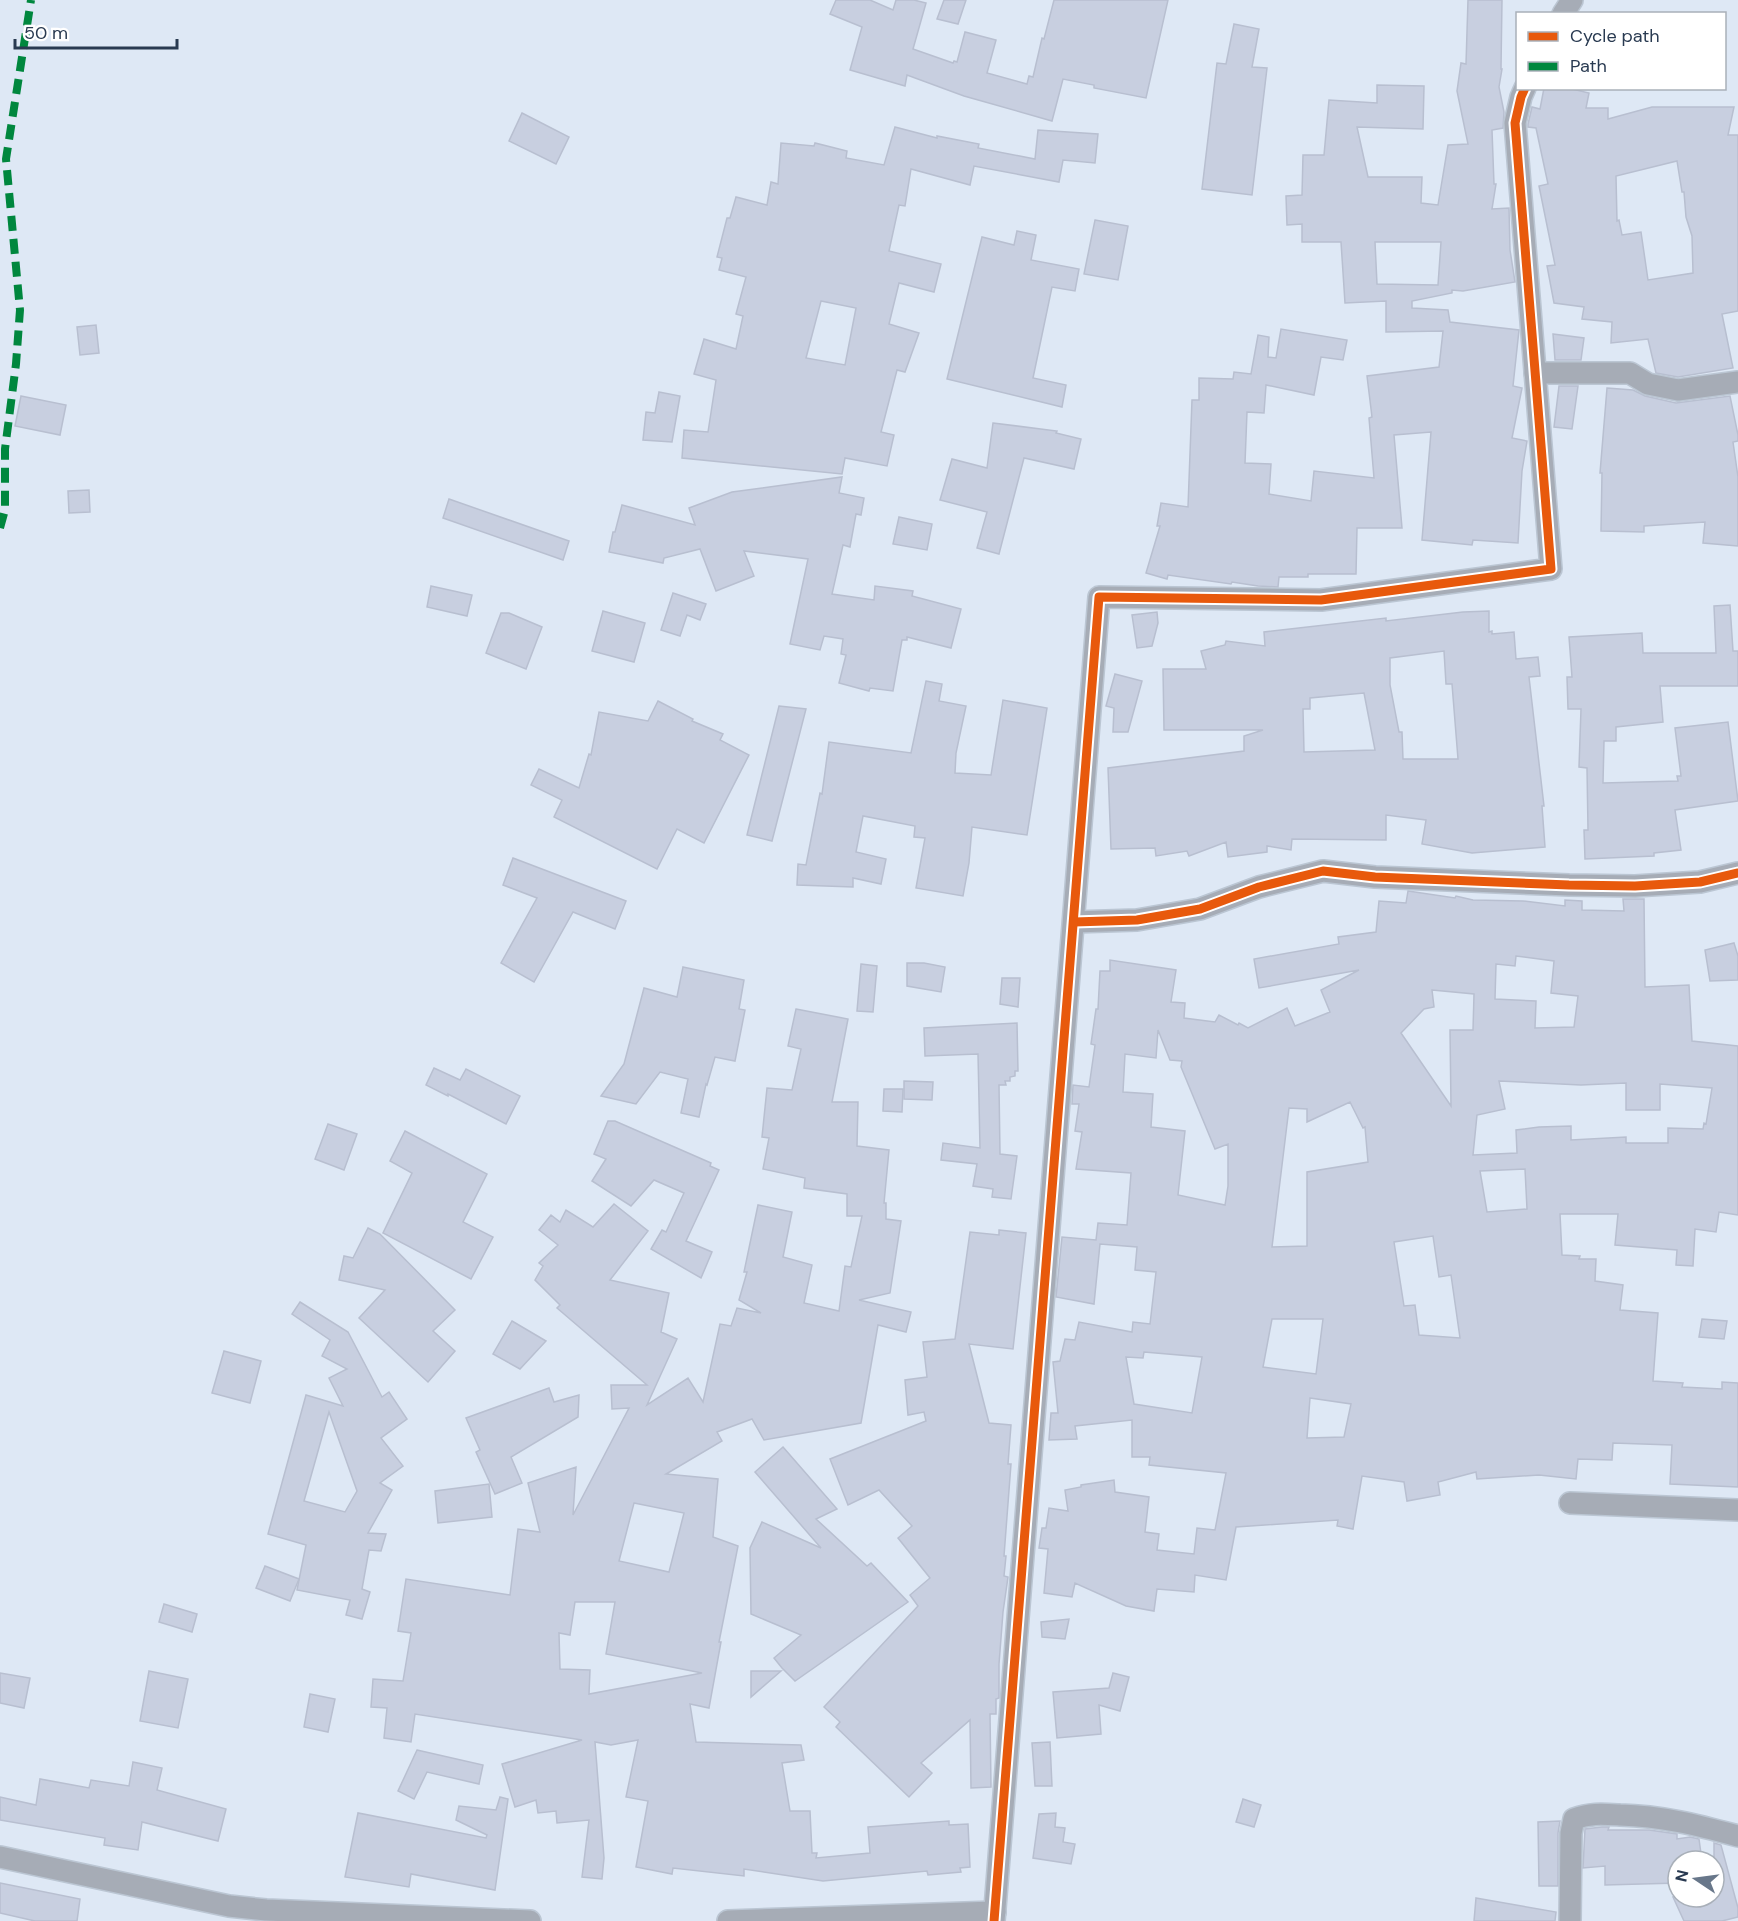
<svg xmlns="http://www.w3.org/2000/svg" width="1738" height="1921" font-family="'DM Sans',sans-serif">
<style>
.building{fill:#c8cfe0;stroke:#b8bfd0;stroke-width:1.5;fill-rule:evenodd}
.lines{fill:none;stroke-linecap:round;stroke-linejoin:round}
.minor-casing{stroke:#bbc6d3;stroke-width:24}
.minor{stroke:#a6acb6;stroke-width:21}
.quiet{stroke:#00873e;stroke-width:8;stroke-dasharray:15 8;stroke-linecap:butt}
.cycleway-casing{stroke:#fff;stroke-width:13}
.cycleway{stroke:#e8590c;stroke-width:9}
</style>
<rect width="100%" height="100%" fill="#dee8f5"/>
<g class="building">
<polygon points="836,0 870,0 893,10 896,0 914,0 926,3 913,49 953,63 954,61 957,62 965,32 996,40 987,73 1027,84 1029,76 1033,77 1042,38 1044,39 1054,0 1168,0 1146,98 1094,88 1094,85 1063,79 1052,121 964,96 907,75 905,86 850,70 862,27 830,14"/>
<polygon points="944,0 966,0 958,24 937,19"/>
<path d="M1468 0H1502L1501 69H1502L1499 87 1504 112 1503 128 1492 130 1494 184H1496L1492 209 1509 208 1510 250 1515 282 1463 291 1452 290V293L1412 301V308L1448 310 1450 322 1519 330 1513 386 1522 388 1512 438 1527 441 1522 471 1518 543 1473 540 1472 545 1422 540 1431 432 1394 435 1402 528H1357L1356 574H1308V577H1279L1278 587 1258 586 1232 582 1231 584 1168 575 1167 579 1146 573 1160 526H1157L1161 503 1188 507 1192 400H1199V378L1233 379 1234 372 1251 374 1258 335 1269 337 1268 357 1276 358 1281 329 1347 340 1343 360 1321 357 1314 395 1266 385 1264 413 1247 412 1245 463 1271 464 1269 494 1311 501 1314 471 1374 478 1369 418 1372 417 1367 376 1439 367 1443 331 1386 332V301L1345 303 1341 242H1302V224L1287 225 1286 196 1302 195 1303 155H1324L1329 100 1377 103V85L1424 86 1423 129 1357 127 1368 177H1422L1421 203 1438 205 1448 145 1468 144 1457 91 1461 63 1466 64ZM1375 242H1441L1438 285 1377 284Z"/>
<polygon points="1234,24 1259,29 1252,67 1267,68 1252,195 1202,189 1217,63 1226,64"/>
<path d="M1544 88H1568L1589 93 1586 108H1608V119L1652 107H1734L1728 135H1738V311L1722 314 1733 368 1678 377 1656 373 1648 339 1611 343 1612 322 1582 319 1584 307 1554 303 1547 266 1555 265 1539 186 1548 184 1536 128 1528 127V124L1532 107 1540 109ZM1677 161 1682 192H1684L1686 217 1692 236 1693 273 1648 280 1641 232 1622 235 1619 220 1617 221 1616 176Z"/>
<polygon points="522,113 569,137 556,164 509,141"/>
<path d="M895 127 937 138V136L979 144 978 148 1035 159 1038 130 1098 134 1095 163 1063 160 1059 182 974 166 970 185 911 169 905 206 899 205 889 251 941 264 934 292 899 283 889 324 919 333 905 372 897 370 881 432 894 435 887 466 845 458 842 474 682 458 684 430 708 432 716 380 694 374 704 339 736 349 743 316 736 314 746 277 719 270 722 258 717 257 727 218H730L736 197 767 205 771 182 778 184 781 143 814 146 815 143 847 151 846 158 884 165ZM821 301 856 308 845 365 806 358Z"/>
<polygon points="1095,220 1128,226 1118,280 1084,274"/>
<polygon points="1017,231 1036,235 1031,260 1079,269 1075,291 1052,287 1033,378 1066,385 1062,407 947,379 982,237 1014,245"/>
<polygon points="96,325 99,353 80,355 77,327"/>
<polygon points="1553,334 1584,338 1581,360 1555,360"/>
<polygon points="1559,386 1578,386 1572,429 1554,427"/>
<polygon points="1607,388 1633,390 1645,396 1676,403 1730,396 1738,435 1738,441 1733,442 1738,477 1738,546 1703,543 1705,522 1644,526 1644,532 1601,531 1602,473 1600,473"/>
<polygon points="659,392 680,396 672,442 643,440 646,412 655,413"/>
<polygon points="21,396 66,405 60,435 15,426"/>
<polygon points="993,423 1057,431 1056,433 1081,439 1074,469 1024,458 999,554 977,548 987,512 940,500 952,459 987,468"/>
<polygon points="842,477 839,493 864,498 861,515 856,514 850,547 843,545 832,594 874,600 875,586 913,591 912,596 961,609 951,648 907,637 907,640 902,640 893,691 870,688 869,691 839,683 846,655 841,654 843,639 824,636 820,650 790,644 808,559 744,551 754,576 716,591 700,549 664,558 663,563 609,552 613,532 615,532 622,505 695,525 689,508 732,492"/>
<polygon points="89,490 90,512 69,513 68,491"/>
<polygon points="449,499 569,541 563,560 443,518"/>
<polygon points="899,517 932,524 927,550 893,544"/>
<polygon points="431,586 472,595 467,616 427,607"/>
<polygon points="673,593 706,604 700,620 687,615 680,636 661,630"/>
<polygon points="1730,605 1733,651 1738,651 1738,686 1660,686 1663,722 1616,727 1616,741 1604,741 1603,783 1678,781 1677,776 1681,776 1675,728 1728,722 1738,801 1675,810 1681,850 1654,853 1654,856 1585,859 1584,830 1588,830 1587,768 1579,767 1581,709 1568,709 1567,677 1572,677 1569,637 1642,633 1643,653 1716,653 1714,606"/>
<polygon points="603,611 645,623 634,662 592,651"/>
<path d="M1489 611V632L1492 631V634L1514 632 1516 659 1538 657 1540 676 1529 677 1544 806H1542L1545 847 1472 853 1422 844 1426 820 1386 815V840L1292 839 1291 850 1267 846V852L1228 857 1226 842 1189 856 1187 851 1156 856 1155 848 1111 849 1108 768 1244 751V736L1263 730H1164L1163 669H1206L1201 651 1225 645 1226 641 1265 646 1264 632 1386 618V621L1463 612ZM1444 651 1446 684H1452L1458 759H1403L1402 732H1399L1390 685V658ZM1364 693 1375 750 1304 752 1303 709H1310V698Z"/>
<polygon points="1157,612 1158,623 1152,646 1137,648 1132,615"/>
<polygon points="501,613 509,613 542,627 526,669 486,653"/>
<polygon points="1115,674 1142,681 1128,732 1113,732 1114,708 1106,706"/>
<polygon points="926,681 942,684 939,701 966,706 956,753 955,773 991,775 1003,700 1047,708 1027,835 972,827 969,863 963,896 916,888 925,838 914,837 915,826 863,816 856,852 886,859 881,884 853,878 853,887 797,885 798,864 806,865 820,793 822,794 829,742 911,753"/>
<polygon points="658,701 693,719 692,721 723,734 720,740 749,755 704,843 677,829 657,869 554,817 562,800 531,785 539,769 579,788 589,754 591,755 599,712 648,721"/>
<polygon points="779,706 806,709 772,841 747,835"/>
<polygon points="513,858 626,901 615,929 573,912 534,982 501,963 537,898 503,885"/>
<path d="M1408 891 1455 898 1456 896 1473 900 1523 901 1565 906V900L1582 901V910L1624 911 1623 899H1644L1645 987 1689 985 1692 1041 1738 1046V1215L1719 1212 1716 1232 1695 1229 1693 1266 1676 1265 1677 1250 1615 1245 1618 1214H1560L1562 1255 1580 1256 1579 1259H1596L1595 1281 1623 1285 1620 1310 1658 1313 1653 1381 1683 1383 1682 1387 1722 1389V1382L1738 1383V1487L1670 1484 1672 1445 1613 1443 1612 1460 1578 1459 1576 1479 1539 1475 1477 1479 1476 1472 1438 1482 1440 1495 1407 1501 1404 1482 1362 1476 1353 1529 1337 1526 1338 1520 1236 1527 1226 1580 1195 1575 1194 1592 1157 1589 1154 1611 1126 1606 1075 1583 1072 1597 1044 1593 1048 1549 1039 1548 1042 1528H1046L1049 1508 1068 1511 1065 1490 1081 1487V1485L1114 1480 1115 1492 1149 1497 1145 1532 1159 1534 1157 1550 1194 1554 1197 1528 1215 1530 1226 1473 1149 1465 1150 1457H1132V1420L1075 1426 1077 1439 1049 1440 1051 1413H1058L1053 1362 1060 1361 1065 1339 1075 1340 1079 1322 1132 1332 1133 1322 1150 1324 1156 1272 1135 1270 1137 1247 1100 1244 1094 1304 1056 1297 1062 1237 1096 1240 1098 1223 1127 1225 1131 1173 1076 1169 1082 1132 1075 1131 1079 1104H1072L1073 1085 1089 1087 1095 1045 1091 1044 1096 1009H1098L1100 971H1110V960L1176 970 1171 1002 1185 1003 1184 1018 1215 1022 1219 1015 1238 1025 1239 1023 1248 1028 1287 1008 1295 1026 1330 1012 1321 990 1359 970 1259 988 1254 959 1339 944 1338 937 1376 932 1379 901 1406 903ZM1516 956 1554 961 1551 993 1578 996 1574 1027 1535 1028 1536 1001 1495 999 1496 964 1515 966ZM1432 990 1474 994 1473 1030H1450L1451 1106 1401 1033 1424 1009 1434 1007ZM1158 1030 1170 1060 1182 1061 1181 1067 1215 1149 1228 1144V1186L1225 1205 1178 1195 1185 1131 1151 1127 1153 1094 1123 1092 1125 1054 1156 1058ZM1499 1081 1581 1085 1626 1083V1110H1660V1084L1712 1088 1706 1124 1704 1123 1703 1129 1668 1128V1143H1626V1137L1571 1140V1126L1539 1127 1516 1130 1517 1153 1473 1155 1477 1115 1505 1109ZM1350 1102 1363 1128 1365 1127 1368 1162 1307 1172V1246L1272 1247 1289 1108 1307 1109V1122ZM1525 1169 1527 1209 1487 1212 1480 1171ZM1433 1236 1439 1277 1451 1275 1460 1338 1419 1335 1415 1305 1404 1306 1394 1242ZM1272 1319H1323L1316 1374 1263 1367ZM1144 1352 1202 1357 1192 1413 1134 1404 1126 1357 1143 1358ZM1310 1398 1351 1404 1344 1437 1307 1438Z"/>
<polygon points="1734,943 1738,956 1738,980 1710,981 1705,950"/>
<polygon points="907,963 924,963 945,967 941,992 907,986"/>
<polygon points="861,964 877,966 873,1012 857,1011"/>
<polygon points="683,967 744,980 739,1009 745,1010 735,1061 715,1057 707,1085 706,1084 699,1117 681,1113 688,1079 660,1072 636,1104 601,1096 624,1064 644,988 677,997"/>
<polygon points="1002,978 1020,978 1018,1007 1000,1004"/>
<path d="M796 1009 848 1019 832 1102H858L857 1146 889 1150 884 1203H886V1219L901 1221 890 1293 859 1300 911 1312 906 1332 878 1325 861 1423 764 1440 752 1419 717 1432 722 1441 666 1474 718 1479 713 1537 738 1546 719 1642H721L709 1708 690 1704 696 1742 801 1745 804 1760 782 1763 790 1811H810L812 1853H817L816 1858 870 1853 868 1827 949 1821V1825L968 1824 970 1867 960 1868 961 1872 928 1875 927 1871 823 1881 744 1869V1876L673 1868 672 1874 636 1867 648 1801 626 1797 638 1740 611 1745 595 1742 604 1858 602 1879 582 1877 589 1820 557 1823 556 1811 538 1813 536 1800 515 1807 502 1764 582 1740 415 1714 411 1742 384 1738 387 1708 371 1707 373 1679 403 1681 411 1633 398 1631 406 1579 510 1595 518 1529 540 1532 528 1483 576 1467 573 1515 629 1408 612 1409 611 1385H647L557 1308 560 1305 535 1280 543 1266 539 1263 558 1245 539 1230 551 1215 560 1222 566 1210 593 1227 614 1204 648 1231 610 1280 669 1293 661 1332 677 1339 647 1405 688 1378 703 1402 720 1324 731 1326 737 1308 761 1313 739 1300 747 1272H744L758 1205 792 1212 783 1257 812 1265 804 1303 839 1311 845 1266 851 1267 862 1216H847V1194L804 1188 805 1178 763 1169 769 1138 762 1137 767 1088 792 1090 801 1049 788 1046ZM634 1503 684 1513 669 1572 619 1561ZM575 1602H615L606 1654 702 1673 589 1694 590 1670 560 1669 559 1633 570 1635Z"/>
<polygon points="1017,1023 1018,1071 1015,1071 1015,1076 1010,1077 1010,1081 1005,1081 1006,1085 999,1085 1000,1154 1017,1156 1011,1199 992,1197 993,1189 973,1186 977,1164 941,1160 943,1143 980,1148 978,1054 925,1056 924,1028"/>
<polygon points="434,1068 460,1080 466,1069 520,1096 506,1124 448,1094 448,1096 426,1085"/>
<polygon points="904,1081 933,1082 932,1100 904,1099"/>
<polygon points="884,1089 903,1089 902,1112 883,1111"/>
<polygon points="608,1121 615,1121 711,1163 710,1166 719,1170 686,1241 712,1252 701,1278 651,1249 662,1230 666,1232 684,1193 654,1180 631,1206 592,1181 606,1159 594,1154"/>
<polygon points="328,1124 357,1134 344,1170 315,1159"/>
<polygon points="405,1131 487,1174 463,1222 493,1237 471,1279 383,1233 412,1173 390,1161"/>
<polygon points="368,1228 380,1234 455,1310 433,1331 455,1351 428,1382 359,1318 385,1290 339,1280 344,1256 353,1258"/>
<polygon points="999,1230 1026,1233 1013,1349 969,1344 989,1423 1011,1425 1008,1464 1011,1464 1004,1556 1006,1556 1004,1576 1008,1577 1003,1612 999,1664 999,1698 996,1699 996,1714 990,1714 991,1787 971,1788 970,1720 921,1763 932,1773 909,1797 836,1727 840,1722 824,1707 918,1606 910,1595 930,1578 898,1538 912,1526 879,1490 848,1505 830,1459 926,1421 924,1412 908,1415 905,1380 927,1377 923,1342 955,1339 970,1232 999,1235"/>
<path d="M300 1302 348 1332 382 1397 389 1392 407 1419 381 1438 403 1466 380 1483 392 1490 368 1533 386 1534 381 1551 369 1550 362 1589 370 1592 362 1619 346 1615 350 1600 297 1590 306 1545 268 1534 306 1395 343 1406 329 1378 347 1369 322 1356 330 1340 292 1314ZM329 1412 357 1491 345 1512 304 1501Z"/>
<polygon points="1702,1319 1727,1321 1724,1339 1699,1337"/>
<polygon points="512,1321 546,1341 520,1369 493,1354"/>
<polygon points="224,1351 261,1361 250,1403 212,1393"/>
<polygon points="549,1388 554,1402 579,1395 578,1417 511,1457 522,1483 495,1494 476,1452 480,1450 466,1418"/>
<polygon points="783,1447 837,1509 816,1519 867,1566 871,1563 908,1602 795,1681 782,1668 774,1658 801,1635 751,1614 750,1548 762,1522 821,1548 755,1472"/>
<polygon points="489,1484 492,1517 438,1523 435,1491"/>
<polygon points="265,1566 299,1579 290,1601 256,1588"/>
<polygon points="164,1604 197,1614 192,1632 159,1622"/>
<polygon points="1069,1619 1065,1639 1042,1637 1041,1622"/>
<polygon points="149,1671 188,1679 178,1728 140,1721"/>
<polygon points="751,1671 781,1671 751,1697"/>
<polygon points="0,1673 30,1678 24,1708 0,1703"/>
<polygon points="1113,1673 1129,1677 1120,1711 1099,1705 1101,1734 1057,1738 1053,1692 1109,1688"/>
<polygon points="310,1694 335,1699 328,1732 304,1727"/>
<polygon points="1050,1742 1052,1786 1035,1786 1032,1743"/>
<polygon points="417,1750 483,1765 479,1784 427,1772 414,1799 398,1791"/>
<polygon points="133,1762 162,1768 157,1790 226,1809 218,1841 142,1822 138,1850 104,1845 105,1838 0,1820 0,1797 36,1805 40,1779 89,1788 91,1780 129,1786"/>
<polygon points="500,1797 508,1799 495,1890 411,1874 409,1887 345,1877 358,1813 486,1838 487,1835 456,1820 459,1806 496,1810"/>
<polygon points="1243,1799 1261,1805 1254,1827 1236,1822"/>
<polygon points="1056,1813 1055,1827 1065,1828 1063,1842 1075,1844 1071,1864 1033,1858 1039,1814"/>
<polygon points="1560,1821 1558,1833 1558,1886 1539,1886 1538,1822"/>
<polygon points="1602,1827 1609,1827 1608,1830 1649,1830 1677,1834 1677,1839 1690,1837 1699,1839 1702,1861 1678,1861 1678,1883 1605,1885 1605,1866 1583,1868 1585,1829"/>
<polygon points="1714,1843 1721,1845 1738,1908 1738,1917 1722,1921 1684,1921 1673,1897 1714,1897"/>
<polygon points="0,1883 80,1899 77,1921 35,1921 0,1913"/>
<polygon points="1476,1898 1556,1912 1555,1921 1474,1921"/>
</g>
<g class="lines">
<g class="minor-casing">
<g id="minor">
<polyline points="1563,14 1572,0"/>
<polyline points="1535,373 1630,373 1648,384 1678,390 1738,382"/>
<polyline points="1074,922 1137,920 1200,909 1259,887 1323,871 1375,877 1569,885 1635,886 1700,882 1738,873"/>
<polyline points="1570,1503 1738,1510"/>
<polyline points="0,1857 229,1906 266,1910 530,1921"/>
<polyline points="728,1921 995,1912"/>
<polyline points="994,1921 1099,597 1321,600 1551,569 1515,123 1521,97 1525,88"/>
<path d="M1570 1921 1571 1833 1574 1819C1590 1813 1602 1814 1620 1815 1662 1816 1697 1825 1738 1836"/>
</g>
</g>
<use href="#minor" class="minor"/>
<polyline class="quiet" points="0,528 5,510 5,449 16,364 20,310 6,159 31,0"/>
<g class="cycleway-casing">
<g id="cycleway">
<polyline points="1074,922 1137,920 1200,909 1259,887 1323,871 1375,877 1569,885 1635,886 1700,882 1738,873"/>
<polyline points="994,1921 1099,597 1321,600 1551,569 1515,123 1521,97 1525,88"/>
</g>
</g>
<use href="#cycleway" class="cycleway"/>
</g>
<rect x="1516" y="12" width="210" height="78" fill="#ffffff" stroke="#a9b0b9" stroke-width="1.5"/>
<rect x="1528" y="32" width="30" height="9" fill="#e8590c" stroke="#a9b0b9" stroke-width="1.5"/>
<text x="1570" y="42" font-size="18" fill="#293a51">Cycle path</text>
<rect x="1528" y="62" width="30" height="9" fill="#00873e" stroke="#a9b0b9" stroke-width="1.5"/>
<text x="1570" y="72" font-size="18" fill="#293a51">Path</text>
<g transform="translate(1696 1879) rotate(283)"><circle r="28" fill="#ffffff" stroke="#a9b0b9" stroke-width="1.5"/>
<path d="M0-4.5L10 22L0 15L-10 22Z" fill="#68778a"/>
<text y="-9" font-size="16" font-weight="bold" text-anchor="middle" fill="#293a51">N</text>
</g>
<path d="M15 39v9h162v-9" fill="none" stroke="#293a51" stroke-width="3"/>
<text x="24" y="39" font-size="18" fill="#293a51" stroke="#ffffff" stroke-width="4.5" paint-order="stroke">50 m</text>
</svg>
